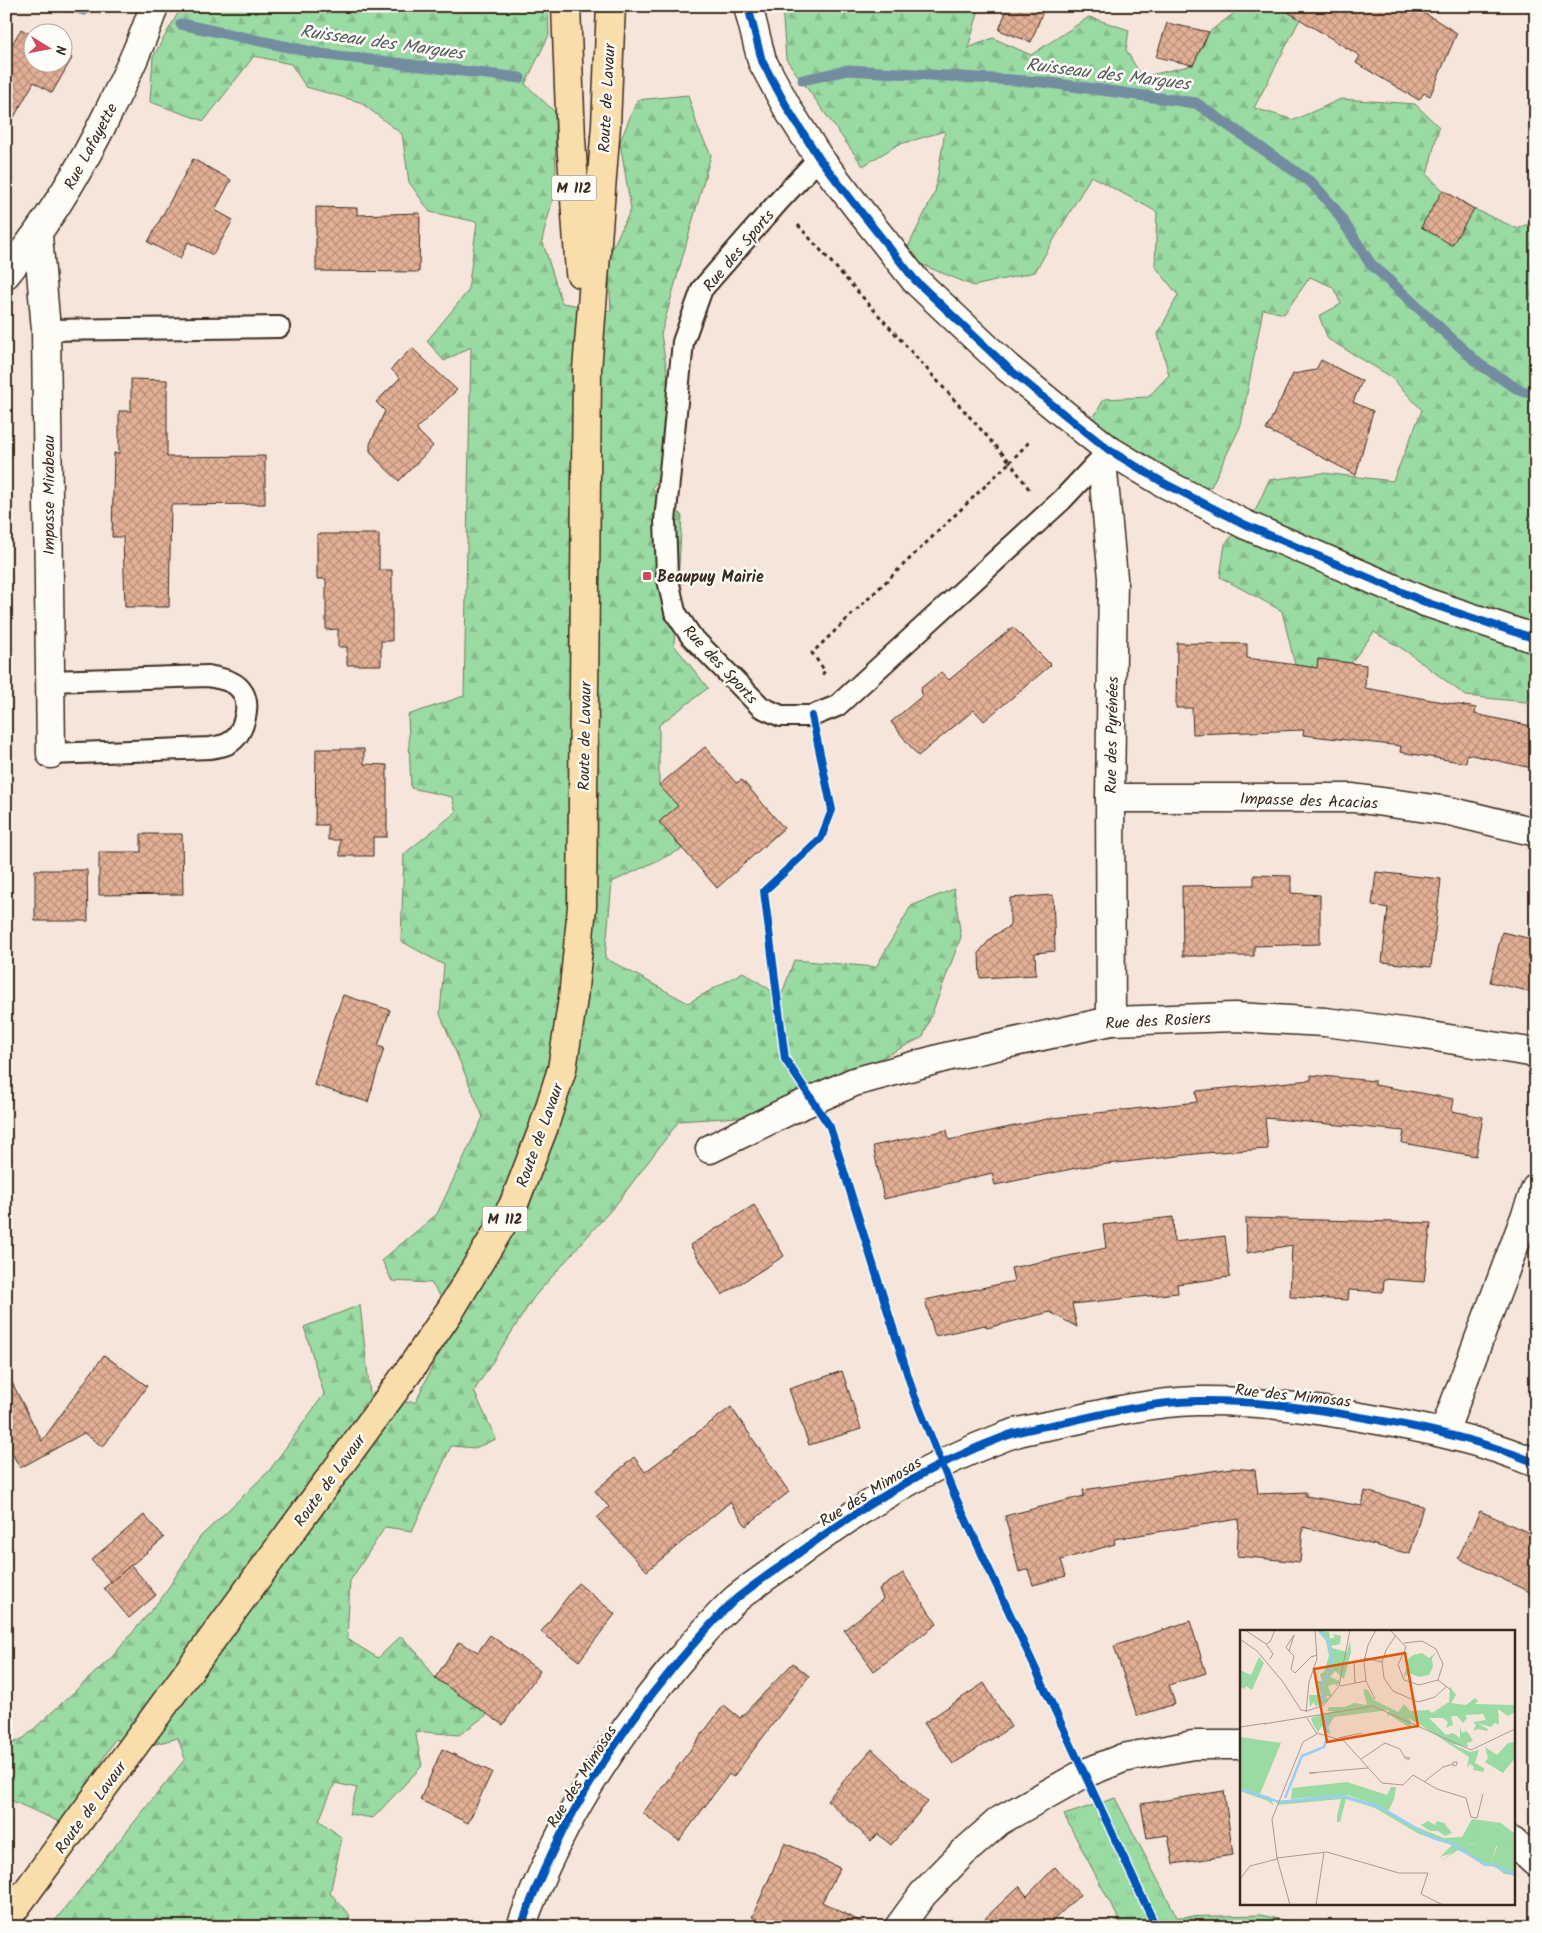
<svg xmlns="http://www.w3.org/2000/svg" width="1542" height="1933" font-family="Kalam,sans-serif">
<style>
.grass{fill:url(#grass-tufts);stroke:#6a8260}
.forest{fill:url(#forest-firs);stroke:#6a8260}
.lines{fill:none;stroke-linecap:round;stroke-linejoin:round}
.stream{stroke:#738ca0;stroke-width:11}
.building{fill:url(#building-cross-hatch);stroke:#3b2a1e}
.service-casing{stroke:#3b2a1e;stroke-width:24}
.minor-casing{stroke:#3b2a1e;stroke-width:31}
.primary-casing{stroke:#3b2a1e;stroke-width:31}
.path{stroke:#3b2a1e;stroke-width:3;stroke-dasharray:4 4;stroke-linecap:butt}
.service{stroke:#fdfcf7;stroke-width:20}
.minor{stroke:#fdfcf7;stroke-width:28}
.primary{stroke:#f9deab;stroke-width:28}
.cycleway-casing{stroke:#fdfcf7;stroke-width:11}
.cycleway{stroke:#0057b8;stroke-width:8}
.poi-dot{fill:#d1495b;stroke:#fdfcf7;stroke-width:2}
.labels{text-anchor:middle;stroke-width:5;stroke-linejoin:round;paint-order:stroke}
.shield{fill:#fdfcf7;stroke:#75695f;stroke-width:1}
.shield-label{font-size:15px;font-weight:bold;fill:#3b2a1e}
.street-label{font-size:16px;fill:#3b2a1e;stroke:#fdfcf7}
.poi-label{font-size:16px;font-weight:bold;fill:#3b2a1e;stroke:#fdfcf7;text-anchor:start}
.water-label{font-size:18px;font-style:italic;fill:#575b5f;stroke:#fdfcf7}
.inset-river{fill:none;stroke:#98cef6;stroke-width:2.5}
.inset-road{fill:none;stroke:#ab9a8f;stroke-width:1}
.view{fill:#df570d;fill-opacity:0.15;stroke:#df570d;stroke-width:2.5}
.inset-edge{fill:none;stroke:#3b2a1e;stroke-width:2.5}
</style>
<defs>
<pattern id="grass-tufts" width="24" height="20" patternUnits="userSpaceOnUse" patternTransform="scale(1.25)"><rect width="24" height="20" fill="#9adaa3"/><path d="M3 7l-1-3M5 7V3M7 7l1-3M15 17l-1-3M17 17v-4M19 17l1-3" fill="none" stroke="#86bb8c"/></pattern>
<pattern id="forest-firs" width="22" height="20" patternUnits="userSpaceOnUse" patternTransform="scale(1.25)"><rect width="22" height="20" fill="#9adaa3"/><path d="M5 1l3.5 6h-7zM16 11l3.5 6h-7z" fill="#86bb8c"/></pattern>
<pattern id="building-cross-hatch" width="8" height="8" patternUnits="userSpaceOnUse" patternTransform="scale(1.25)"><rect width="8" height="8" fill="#e3b096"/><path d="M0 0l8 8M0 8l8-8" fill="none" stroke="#b98f7a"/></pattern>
</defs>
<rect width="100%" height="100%" fill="#f5e5da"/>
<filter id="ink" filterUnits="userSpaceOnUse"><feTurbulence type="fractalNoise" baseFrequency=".02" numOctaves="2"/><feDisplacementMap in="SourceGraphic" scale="10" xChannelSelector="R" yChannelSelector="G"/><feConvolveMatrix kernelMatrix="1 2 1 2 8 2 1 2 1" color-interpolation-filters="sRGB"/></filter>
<g filter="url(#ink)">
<polygon class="grass" points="1115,1798 1177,1917 1261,1915 1311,1927 1123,1927 1064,1815"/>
<g class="forest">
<polygon points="182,6 548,6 549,35 525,84 555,112 556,187 542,240 562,303 611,311 608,257 631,209 620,142 637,100 688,95 698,128 711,155 661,334 679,447 652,488 682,516 674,645 708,688 659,725 659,785 678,806 659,822 682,849 612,882 605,958 688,1003 743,972 781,997 794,960 876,967 911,906 954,889 961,937 923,1037 768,1115 679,1121 617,1203 534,1297 474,1391 496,1439 475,1448 451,1446 412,1531 385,1527 350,1581 347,1639 378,1658 401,1636 420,1656 435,1678 488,1714 459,1735 415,1731 422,1766 373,1818 349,1814 357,1788 335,1783 319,1820 342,1838 330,1893 350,1916 346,1927 50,1927 185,1759 178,1738 140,1748 115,1739 64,1824 6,1798 6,1746 24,1738 112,1657 164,1595 200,1537 269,1471 324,1394 304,1327 360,1305 371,1403 416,1402 455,1316 431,1283 392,1281 382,1260 437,1214 483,1117 440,1014 444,965 401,941 404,854 456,812 452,797 411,788 408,715 464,696 471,347 444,361 427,341 468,291 477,222 430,212 409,182 402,134 360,102 306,87 291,64 254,56 204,121 150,102 153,57"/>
<polygon points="782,6 980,6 968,48 993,38 1031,55 1089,17 1129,30 1126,50 1142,77 1193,65 1209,32 1241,8 1285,10 1300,19 1254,108 1294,120 1341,99 1415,104 1439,127 1427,175 1443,190 1474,209 1516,228 1536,222 1536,703 1466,696 1406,651 1374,632 1351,663 1318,659 1317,668 1295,665 1282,611 1220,577 1225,544 1256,509 1269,480 1323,473 1393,481 1422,410 1390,376 1328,339 1319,316 1341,304 1333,287 1310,277 1284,314 1263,309 1241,425 1211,487 1161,477 1089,426 1104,399 1148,397 1169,375 1158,334 1178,295 1155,266 1157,212 1091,176 1035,272 974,286 903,257 935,192 945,131 897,145 863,166 786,59"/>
</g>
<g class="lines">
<g class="stream">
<polyline points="67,6 84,10"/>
<polyline points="181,24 321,54 520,78"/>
<polyline points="803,80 848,70 1043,82 1196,103 1312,183 1335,209 1370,263 1479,364 1519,390 1536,395"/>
</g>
</g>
<g class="building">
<polygon points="1008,6 1045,6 1031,42 999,30"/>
<polygon points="1278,6 1413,6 1457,33 1430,96 1424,93 1419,100 1356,63 1360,56"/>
<polygon points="1167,23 1209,32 1193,65 1156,57"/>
<polygon points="21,29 32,35 32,62 62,62 62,52 72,58 52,93 34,82 6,131 6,55"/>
<polygon points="193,159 231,180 215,210 233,220 213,255 188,242 180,259 148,242"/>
<polygon points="1443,190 1474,209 1452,245 1421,227"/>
<polygon points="316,207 357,208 357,215 420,213 419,272 316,271"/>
<polygon points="412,348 457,390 416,429 433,446 399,481 377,460 370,451 370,444 385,411 376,402 400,378 391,369"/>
<polygon points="1321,360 1362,381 1353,402 1373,411 1356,475 1289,440 1266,430 1293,374 1316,370"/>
<polygon points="131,379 167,380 167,457 265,456 265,504 171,505 169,607 125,607 123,537 112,537 114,453 119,454 119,411 131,411"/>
<polygon points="317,534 379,534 379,570 392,570 392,641 381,641 381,665 347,665 347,647 338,647 338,629 326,630 326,579 317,579"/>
<polygon points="1013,627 1051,665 984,721 974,710 918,756 891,722 922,696 921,688 941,672 949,680"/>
<polygon points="1177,643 1247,644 1247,658 1317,668 1318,659 1366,665 1365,688 1476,708 1475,714 1536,727 1536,769 1467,754 1466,763 1400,752 1401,746 1303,735 1304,730 1193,734 1192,708 1176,708"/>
<polygon points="705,747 736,783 742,780 784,828 717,888 659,822 678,806 659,785"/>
<polygon points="316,749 364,749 364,764 387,765 387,837 373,837 373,856 340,856 340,840 328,840 328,825 315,825"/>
<polygon points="141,834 182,834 183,894 99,895 99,852 141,852"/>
<polygon points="35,870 87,870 88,921 35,921"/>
<polygon points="1376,872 1441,879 1431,967 1382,962 1388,908 1372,905"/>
<polygon points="1254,875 1291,876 1291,893 1320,895 1320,944 1254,946 1254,956 1183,956 1182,886 1254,885"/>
<polygon points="1053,895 1055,951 1035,953 1036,975 980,978 979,952 993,936 1010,926 1010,898"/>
<polygon points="1502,932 1536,940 1536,993 1490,982"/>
<polygon points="343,995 390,1010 378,1046 384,1048 368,1102 314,1085 328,1037"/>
<polygon points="1311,1075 1375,1081 1375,1085 1454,1099 1452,1111 1483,1117 1476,1156 1402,1143 1404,1131 1265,1118 1268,1149 1204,1153 1081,1167 995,1185 992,1173 884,1199 873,1146 947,1130 949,1140 1052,1118 1197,1102 1196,1091 1311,1080"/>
<polygon points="754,1205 784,1256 722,1295 690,1245"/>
<polygon points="1173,1217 1174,1242 1225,1236 1230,1277 1177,1284 1178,1293 1072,1304 1077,1327 1050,1312 987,1328 985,1325 935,1336 925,1300 1014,1281 1011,1268 1106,1248 1103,1225"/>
<polygon points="1246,1218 1431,1223 1424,1282 1384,1279 1383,1292 1349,1290 1348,1300 1290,1297 1292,1245 1247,1253"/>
<polygon points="104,1355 147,1386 103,1447 84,1433 20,1468 6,1442 6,1371 42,1441"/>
<polygon points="842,1371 861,1429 809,1445 789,1389"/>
<polygon points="731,1407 789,1492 746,1526 730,1502 647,1571 597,1518 609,1507 595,1491 634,1457 645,1472"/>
<polygon points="1232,1468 1255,1470 1258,1494 1306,1492 1306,1496 1362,1506 1365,1491 1423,1506 1410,1554 1303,1527 1300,1562 1237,1556 1239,1519 1114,1539 1115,1544 1061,1560 1066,1576 1033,1585 1028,1569 1019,1572 1005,1516 1084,1496 1083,1490"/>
<polygon points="1480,1511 1536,1536 1536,1595 1458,1558"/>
<polygon points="144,1515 164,1538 111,1582 91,1560"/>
<polygon points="131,1565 156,1595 129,1618 104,1588"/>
<polygon points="903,1573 937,1624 874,1671 844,1630 883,1599 879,1589"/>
<polygon points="578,1583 615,1614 579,1661 541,1632"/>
<polygon points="1190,1621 1206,1673 1169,1685 1175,1704 1137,1716 1114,1646"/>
<polygon points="490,1635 540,1671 503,1725 435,1678 459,1642 478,1652"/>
<polygon points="793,1663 809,1676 733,1777 729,1774 679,1841 643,1813 724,1705 740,1718"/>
<polygon points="984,1683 1011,1727 953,1764 924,1723"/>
<polygon points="442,1749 492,1772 468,1823 420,1800"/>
<polygon points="872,1749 928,1802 891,1845 878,1834 871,1841 827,1800"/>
<polygon points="1224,1791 1233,1855 1173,1864 1168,1835 1147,1838 1141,1804"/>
<polygon points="785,1843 840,1868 822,1902 871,1927 772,1927 752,1917"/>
<polygon points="1055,1867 1080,1895 1049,1924 1051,1927 976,1927 1019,1886 1027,1896"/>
</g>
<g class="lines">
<g class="service-casing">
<g id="service">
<polyline points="819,158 779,201 702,289 683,342 665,521 667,575 675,612 691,636 761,707 781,716 812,716 837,706 1062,500 1108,451"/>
<polyline points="46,330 279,327"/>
<path d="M49 681 208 676C221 679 236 680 243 693 251 707 243 735 229 743 224 746 216 747 210 748L51 754"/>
</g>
</g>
<g class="minor-casing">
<g id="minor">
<polyline points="748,6 762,61 789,111 819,158 861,212 915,280 1008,368 1065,415 1109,450 1164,483 1246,525 1425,602 1536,639"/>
<polyline points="38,236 46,330 51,754"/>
<path d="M6 274C49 222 80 171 109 111 126 76 142 43 154 6"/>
<polyline points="1109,450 1103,472 1113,578 1110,798 1111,1021"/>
<polyline points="1110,798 1353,798 1449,811 1536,832"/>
<polyline points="710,1149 790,1110 854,1082 946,1057 1111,1021 1235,1017 1325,1022 1418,1034 1536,1053"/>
<polyline points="1444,1432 1536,1188"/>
<polyline points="1513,1842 1536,1863"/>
<path d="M521 1927C555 1830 612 1741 677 1663 696 1641 716 1617 737 1598 753 1585 771 1573 788 1561 855 1511 927 1465 1006 1436 1025 1429 1047 1426 1067 1422 1109 1412 1154 1402 1197 1401 1254 1400 1310 1408 1366 1418 1425 1428 1481 1440 1536 1463"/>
<polyline points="899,1927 923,1894 963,1853 999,1821 1083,1774 1123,1758 1193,1745 1241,1745"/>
</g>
</g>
<g class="primary-casing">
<g id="primary">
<polyline points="566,6 571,140 580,273"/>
<polyline points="6,1920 411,1368 451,1309 513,1206 543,1129 562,1069 573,998 582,907 587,370 606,125 611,6"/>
</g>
</g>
<g class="path">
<polyline points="798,225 1010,462 812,653 825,671 820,677"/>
<polyline points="1029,489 1010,462 1030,441"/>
</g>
<use href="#service" class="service"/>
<use href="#minor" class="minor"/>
<use href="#primary" class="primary"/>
<g class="cycleway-casing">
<g id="cycleway">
<polyline points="748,6 762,61 789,111 819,158 861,212 915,280 1008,368 1065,415 1109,450 1164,483 1246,525 1425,602 1536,639"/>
<polyline points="812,716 832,810 821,838 764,891 785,1059 830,1127 914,1395 953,1492 1156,1927"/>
<path d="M521 1927C555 1830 612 1741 677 1663 696 1641 716 1617 737 1598 753 1585 771 1573 788 1561 855 1511 927 1465 1006 1436 1025 1429 1047 1426 1067 1422 1109 1412 1154 1402 1197 1401 1254 1400 1310 1408 1366 1418 1425 1428 1481 1440 1536 1463"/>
</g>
</g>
<use href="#cycleway" class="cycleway"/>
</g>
</g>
<rect class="poi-dot" x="642" y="571" width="10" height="10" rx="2.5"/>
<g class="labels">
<g class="shield">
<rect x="551.5" y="175.5" width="45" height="25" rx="4"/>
<rect x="482.5" y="1206.5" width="45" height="25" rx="4"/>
</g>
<g class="shield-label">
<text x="574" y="193">M 112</text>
<text x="505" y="1224">M 112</text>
</g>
<g class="street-label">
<text transform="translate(606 98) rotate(-87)" y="6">Route de Lavaur</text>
<text transform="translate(90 146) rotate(-62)" y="6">Rue Lafayette</text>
<text transform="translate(738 250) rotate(-50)" y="6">Rue des Sports</text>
<text transform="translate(48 495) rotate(-90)" y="6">Impasse Mirabeau</text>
<text transform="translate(721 664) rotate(47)" y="6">Rue des Sports</text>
<text transform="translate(1111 735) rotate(-89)" y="6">Rue des Pyrénées</text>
<text transform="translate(584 736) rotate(-89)" y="6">Route de Lavaur</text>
<text transform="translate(1309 800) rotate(2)" y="6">Impasse des Acacias</text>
<text transform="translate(1158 1020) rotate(-3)" y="6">Rue des Rosiers</text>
<text transform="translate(539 1135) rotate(-70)" y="6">Route de Lavaur</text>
<text transform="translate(1293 1395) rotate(6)" y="6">Rue des Mimosas</text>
<text transform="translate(329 1480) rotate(-54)" y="6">Route de Lavaur</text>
<text transform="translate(870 1491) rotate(-32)" y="6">Rue des Mimosas</text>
<text transform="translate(581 1776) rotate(-58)" y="6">Rue des Mimosas</text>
<text transform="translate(90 1807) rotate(-54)" y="6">Route de Lavaur</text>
</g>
<g class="poi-label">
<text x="657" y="582">Beaupuy Mairie</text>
</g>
<g class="water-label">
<text transform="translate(382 42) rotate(8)" y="6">Ruisseau des Margues</text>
<text transform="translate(1108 74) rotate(7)" y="6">Ruisseau des Margues</text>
</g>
</g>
<g transform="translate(1240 1630)">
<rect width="275" height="275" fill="#f5e5da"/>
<path d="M197 22 192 28 193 37 189 45 179 47 169 43 164 47 168 29 173 25 182 23 189 28ZM241 192 255 194 275 208V218L226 213 233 195ZM235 214 256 216 252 231 222 217Z" fill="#9adaa3"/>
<path d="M77 0 89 2 90 9 95 7 93 4 101 6 100 14 91 16 92 18 107 22 110 11 111 22 104 49 95 41 90 47 100 51 97 56 95 54 88 56 92 67 86 66 88 70 83 74 75 76 74 72 70 77 69 65H81L77 51H82L80 44 84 42 89 26 86 11ZM210 57 216 65 211 73 226 75 235 68 238 71 235 74 275 75V82L268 86 258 79 259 95 255 93 251 97 237 93 248 99 247 101 238 99 233 101 236 95 233 92 246 90 243 84 225 85 227 88 223 93 217 86H211L213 95 206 98 208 92 203 88H189L206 105 213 103 220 108V97L222 103 226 101 229 104 233 111 227 113 228 117 212 114 230 122 239 120 235 133 244 138V142L233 140 234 137 230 134 227 138 229 127 182 96 168 88 172 93 170 98 150 85 147 86 149 80 94 87 88 97 91 104 85 102 82 96 78 102 73 94 71 88 94 81H87L89 77H105L114 73 127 75 123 59 128 60 134 70 158 82 164 74 170 81 189 80 192 83 209 72ZM275 112V128L263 143 245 132 248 128 245 117 257 125 268 113ZM0 158 30 167 34 176 28 171 0 161ZM105 165 139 176 174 196 204 208 222 207 232 189 261 193 275 204V208L255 194 241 192 233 196 232 207 226 213 235 214 222 217 252 231 258 214 275 218V245L264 244 252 234H246L218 220 200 232 212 223 200 227 212 215 179 204 135 178 106 169 100 192H97V186L101 169 37 175 39 171ZM188 191 195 195 197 191 204 193 212 203 205 206 198 201H190L181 195Z" fill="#9adaa3"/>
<path d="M19 27 24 33 12 60 6 56 4 59 0 57V40L11 45Z" fill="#9adaa3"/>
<path d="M107 152 147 165 151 157H156L154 169 149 180 108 165 51 169 52 158Z" fill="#9adaa3"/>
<path d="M1 107 41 113 20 164 0 158Z" fill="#9adaa3"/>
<path class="inset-river" d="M80 0 88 11 93 33 82 55 84 72M87 86V103M0 159 39 172 101 166 140 177 193 208 213 214 245 235H253L275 245M45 168 62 126 84 117 87 108"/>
<path class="inset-road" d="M5 0 26 14 30 12 35 0M150 0 166 17 158 35 164 50 179 55 198 50M156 5 146 20 142 32 144 48 153 61 178 72 195 67 206 57M0 9 17 21 43 52 61 80 67 81M164 13 182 11 196 19 203 34 198 50M26 14 33 24 30 29M49 21 46 17 54 5 49 21 54 26 51 39 55 43 71 27 77 25M124 28 142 32M114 31 115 53M198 50 211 60M100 56 126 51M135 69 126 51 124 32 128 15 136 0M67 81 84 75 99 56 110 0M66 82 69 52 77 29 75 0M24 94 133 76 231 120 275 99M0 97 27 93M77 103 104 111 142 153 163 155 173 145 197 159 226 168 231 187 237 188 243 164M98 108 122 103M121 129 145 113 160 119 165 128 168 130 170 128 165 127M213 132H217V135L213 136ZM76 143H69L128 138M184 152 203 137 213 134M37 228 87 222 159 243H188L181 264 203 275M0 249 10 236 37 229M50 275 37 228 32 189 63 112 77 104 67 88M76 275 84 222"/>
<path class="view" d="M165 23 178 96 87 112 74 39Z"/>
<rect width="275" height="275" class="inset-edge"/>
</g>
<rect width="1542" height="1933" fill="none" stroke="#fdfcf7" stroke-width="25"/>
<rect x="12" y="12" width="1517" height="1908" fill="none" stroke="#3b2a1e" stroke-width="2" filter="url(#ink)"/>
<g transform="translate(48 48) rotate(100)"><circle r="24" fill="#fdfcf7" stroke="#afa8a0"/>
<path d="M0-4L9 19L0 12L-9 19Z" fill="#d1495b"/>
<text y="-8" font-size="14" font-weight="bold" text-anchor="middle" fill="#3b2a1e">N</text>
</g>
</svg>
